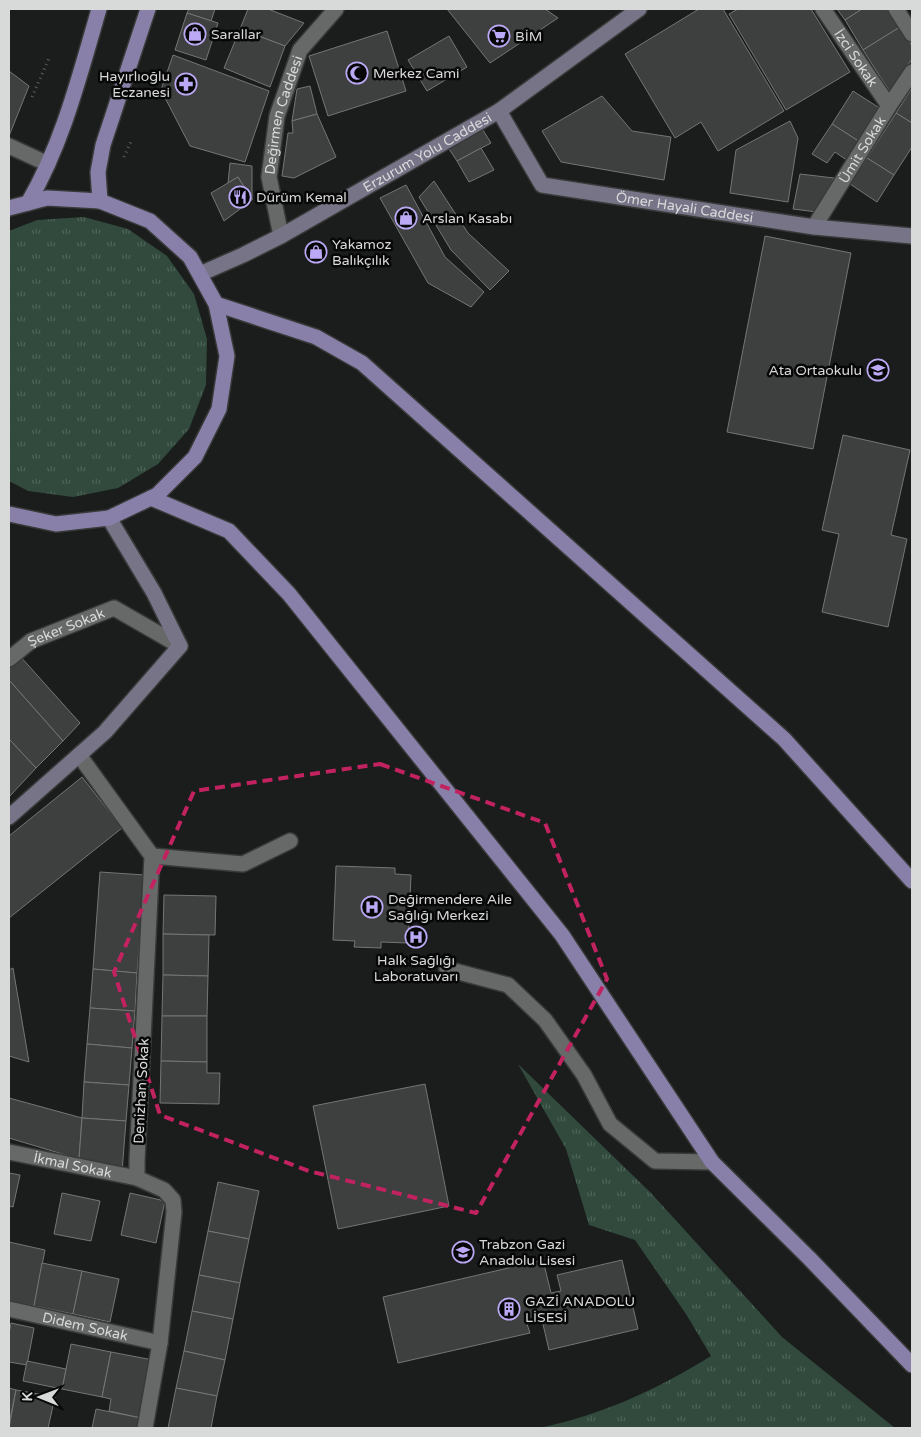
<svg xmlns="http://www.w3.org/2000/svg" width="921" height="1437" font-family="'Varela Round',sans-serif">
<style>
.grass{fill:url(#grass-tufts)}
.building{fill:#3d403e;stroke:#737674}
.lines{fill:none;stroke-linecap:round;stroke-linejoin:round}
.street-casing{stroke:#383a39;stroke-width:18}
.secondary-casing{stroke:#383a39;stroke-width:18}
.primary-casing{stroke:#383a39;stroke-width:18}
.path{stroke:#5d605e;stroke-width:3;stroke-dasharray:1 4;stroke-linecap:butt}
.street{stroke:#666968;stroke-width:15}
.secondary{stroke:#777488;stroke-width:15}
.primary{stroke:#8980a9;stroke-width:15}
.marked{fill:none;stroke:#c32261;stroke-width:4;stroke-dasharray:10 6;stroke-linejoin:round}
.labels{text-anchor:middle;stroke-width:5;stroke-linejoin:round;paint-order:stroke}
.poi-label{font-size:14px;fill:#d8dad9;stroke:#060706;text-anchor:start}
.street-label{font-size:14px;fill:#d8dad9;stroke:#060706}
</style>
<defs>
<pattern id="grass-tufts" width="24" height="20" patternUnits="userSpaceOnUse" patternTransform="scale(1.25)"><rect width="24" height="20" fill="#314a3d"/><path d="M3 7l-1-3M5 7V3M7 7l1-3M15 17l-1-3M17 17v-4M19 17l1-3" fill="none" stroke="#4e6458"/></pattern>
</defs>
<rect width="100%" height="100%" fill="#1a1d1b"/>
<g class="grass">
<polygon points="84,217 128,229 167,256 194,294 207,339 206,385 189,429 158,464 118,488 73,497 28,491 9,481 9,231 37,220"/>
<path d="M518 1064 651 1193 782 1337 895 1428H538C598 1417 660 1388 711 1356L686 1314 635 1240 589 1225 566 1149Z"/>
</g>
<g class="building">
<polygon points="189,9 215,9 211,21 187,13"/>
<polygon points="248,9 268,9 304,23 285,46 240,29"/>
<polygon points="447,9 545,9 558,18 490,63"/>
<polygon points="699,9 723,9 784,111 718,151 701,122 675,138 625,54"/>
<polygon points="738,9 811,9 850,72 786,110 729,14"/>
<polygon points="837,9 862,9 845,20"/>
<polygon points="862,9 888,9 900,27 863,50 845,20"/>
<polygon points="187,13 218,23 206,60 175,50"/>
<polygon points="900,27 912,46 912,59 890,92 863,50"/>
<polygon points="240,29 285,46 270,87 224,68"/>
<polygon points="387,31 406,91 328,116 309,56"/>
<polygon points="449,36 467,67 427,91 408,60"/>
<polygon points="173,55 269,91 245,162 190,146 161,90"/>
<polygon points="9,71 29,86 9,136"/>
<polygon points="310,86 317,114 292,121 297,89"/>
<polygon points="912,88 912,123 896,113"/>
<polygon points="853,91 881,109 860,142 832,124"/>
<polygon points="602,96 632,131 671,137 664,180 561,162 542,131"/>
<polygon points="896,113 912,123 912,147 894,175 867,158"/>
<polygon points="317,114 336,157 294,178 282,176 288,133 293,133 292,121"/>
<polygon points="790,121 798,138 788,202 730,193 736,150"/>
<polygon points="832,124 860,142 848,161 835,152 827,163 812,154"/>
<polygon points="481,127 491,143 457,161 447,146"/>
<polygon points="481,148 494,170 469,182 457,161"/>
<polygon points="867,158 894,175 877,202 850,184"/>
<polygon points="230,163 252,166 252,200 238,177 228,183"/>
<polygon points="800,174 834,178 817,212 793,209"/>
<polygon points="238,177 252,200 224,221 211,193"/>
<polygon points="434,181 468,233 509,271 490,290 451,250 419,197"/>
<polygon points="406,185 445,257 484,292 471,307 428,283 380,198"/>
<polygon points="765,236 851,253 813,449 727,432"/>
<polygon points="843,435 910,450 891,535 907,539 888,627 822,612 839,534 822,530"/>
<polygon points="19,655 80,723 63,741 9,680 9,668"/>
<polygon points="9,680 63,741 36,768 9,739"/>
<polygon points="9,739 36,768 9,797"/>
<polygon points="82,777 122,828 9,918 9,836"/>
<polygon points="336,866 395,868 395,874 411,875 408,943 381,942 381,948 354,947 355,941 333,940"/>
<polygon points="100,872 145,875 137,973 93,969"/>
<polygon points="164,895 216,896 215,935 163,934"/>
<polygon points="163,934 209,935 208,976 163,975"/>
<polygon points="13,968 29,1062 9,1056 9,970"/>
<polygon points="93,969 137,973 135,1011 90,1008"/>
<polygon points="163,975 208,976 207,1016 162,1016"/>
<polygon points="90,1008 135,1011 132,1048 87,1044"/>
<polygon points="162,1016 207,1016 207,1062 161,1061"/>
<polygon points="87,1044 132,1048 129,1085 84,1082"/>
<polygon points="161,1061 207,1062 207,1073 220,1073 219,1104 160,1103"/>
<polygon points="84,1082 129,1085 126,1121 82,1118"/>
<polygon points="425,1084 449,1206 338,1229 313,1106"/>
<polygon points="9,1098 82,1118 79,1159 9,1138"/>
<polygon points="82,1118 126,1121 122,1172 79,1159"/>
<polygon points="9,1173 20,1175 13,1207 9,1206"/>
<polygon points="218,1182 259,1191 249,1239 208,1231"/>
<polygon points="62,1193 100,1201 91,1241 54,1234"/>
<polygon points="130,1193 165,1201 156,1243 121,1235"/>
<polygon points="208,1231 249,1239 240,1283 199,1275"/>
<polygon points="9,1242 45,1250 34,1306 9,1301"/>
<polygon points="543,1260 551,1293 561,1291 557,1275 622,1260 638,1329 549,1350 542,1320 527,1324 530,1333 398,1363 383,1297"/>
<polygon points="42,1263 82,1271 73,1314 34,1306"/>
<polygon points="82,1271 119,1279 110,1322 73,1314"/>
<polygon points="199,1275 240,1283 233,1319 192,1311"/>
<polygon points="192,1311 233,1319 225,1360 184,1351"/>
<polygon points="11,1323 34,1328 27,1365 9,1362 9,1334"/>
<polygon points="71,1344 111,1352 102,1397 62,1389"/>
<polygon points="184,1351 225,1360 217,1396 176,1388"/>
<polygon points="111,1352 153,1360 141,1418 109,1411 111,1399 102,1397"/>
<polygon points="27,1361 66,1369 62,1389 23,1381"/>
<polygon points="9,1388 16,1390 9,1424"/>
<polygon points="176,1388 217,1396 211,1428 168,1428"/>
<polygon points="16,1390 55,1397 48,1428 9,1428"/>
<polygon points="96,1409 141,1418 139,1428 92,1428"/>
</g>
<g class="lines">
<g class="street-casing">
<g id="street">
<path id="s1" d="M823 9 889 106"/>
<polyline points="896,9 912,34"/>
<polyline points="9,146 48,164"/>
<path id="s2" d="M814 227 889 106 912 72"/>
<path id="s3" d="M281 236 269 177 277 116 300 50 336 9"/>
<path id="s4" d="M9 659 31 641 114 608 180 646"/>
<polyline points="79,755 152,856 137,1161 137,1178 164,1190 173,1200 174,1212 160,1343 145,1428"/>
<polyline points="152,856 243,864 290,841"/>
<polyline points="447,969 508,985 545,1020 584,1075 610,1124 655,1161 712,1162"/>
<path id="s5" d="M9 1152 137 1178"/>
<path id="s6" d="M9 1309 160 1343"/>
</g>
</g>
<g class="secondary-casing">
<g id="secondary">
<path id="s7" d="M499 111 542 185 814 227 912 236"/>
<path id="s8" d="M200 274 243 255 281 236 499 111 639 9"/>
<polyline points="9,817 105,732 180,646 154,593 109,518"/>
</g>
</g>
<g class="primary-casing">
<g id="primary">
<polyline points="100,201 98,172 103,145 148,9"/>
<path d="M28 203C63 143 80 74 99 9"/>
<polyline points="9,208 47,198 100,201 150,221 190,257 216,304 227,356 219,409 195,457 157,495 109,518 56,524 9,514"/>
<polyline points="216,304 316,337 362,363 784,739 912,881"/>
<polyline points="151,498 229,531 289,594 562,935 712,1162 809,1258 912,1365"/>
</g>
</g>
<g class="path">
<polyline points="32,97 50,56"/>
<polyline points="124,157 132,139"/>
</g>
<use href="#street" class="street"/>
<use href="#secondary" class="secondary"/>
<use href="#primary" class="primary"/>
</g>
<path class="marked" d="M380 764 545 823 607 979 476 1213 309 1171 160 1115 114 972 194 791Z"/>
<defs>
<g id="shop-ring" transform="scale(1.125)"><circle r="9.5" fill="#060706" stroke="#bca9f5" stroke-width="1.5"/><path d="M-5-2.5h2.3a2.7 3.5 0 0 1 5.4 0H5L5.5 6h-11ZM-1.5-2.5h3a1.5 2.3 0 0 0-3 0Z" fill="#bca9f5"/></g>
<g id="supermarket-ring" transform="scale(1.125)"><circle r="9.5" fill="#060706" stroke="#bca9f5" stroke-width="1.5"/><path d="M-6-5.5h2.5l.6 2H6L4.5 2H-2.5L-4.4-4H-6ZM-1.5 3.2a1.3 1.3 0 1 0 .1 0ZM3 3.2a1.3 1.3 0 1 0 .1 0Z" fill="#bca9f5"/></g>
<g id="mosque-ring" transform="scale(1.125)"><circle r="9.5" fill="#060706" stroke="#bca9f5" stroke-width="1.5"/><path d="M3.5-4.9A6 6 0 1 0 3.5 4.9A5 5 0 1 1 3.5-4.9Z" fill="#bca9f5"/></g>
<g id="pharmacy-ring" transform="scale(1.125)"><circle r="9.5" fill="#060706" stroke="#bca9f5" stroke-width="1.5"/><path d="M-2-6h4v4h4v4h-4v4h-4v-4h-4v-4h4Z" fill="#bca9f5"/></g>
<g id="restaurant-ring" transform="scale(1.125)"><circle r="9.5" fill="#060706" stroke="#bca9f5" stroke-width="1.5"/><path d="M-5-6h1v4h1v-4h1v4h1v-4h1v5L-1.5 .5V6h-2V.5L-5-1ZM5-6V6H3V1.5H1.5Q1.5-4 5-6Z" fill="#bca9f5"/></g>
<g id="school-ring" transform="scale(1.125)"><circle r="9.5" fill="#060706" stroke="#bca9f5" stroke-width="1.5"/><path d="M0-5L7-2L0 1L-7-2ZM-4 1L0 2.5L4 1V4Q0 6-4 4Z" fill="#bca9f5"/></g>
<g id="hospital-ring" transform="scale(1.125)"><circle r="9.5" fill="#060706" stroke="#bca9f5" stroke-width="1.5"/><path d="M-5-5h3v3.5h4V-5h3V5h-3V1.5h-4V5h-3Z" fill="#bca9f5"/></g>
<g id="building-ring" transform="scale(1.125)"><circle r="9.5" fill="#060706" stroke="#bca9f5" stroke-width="1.5"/><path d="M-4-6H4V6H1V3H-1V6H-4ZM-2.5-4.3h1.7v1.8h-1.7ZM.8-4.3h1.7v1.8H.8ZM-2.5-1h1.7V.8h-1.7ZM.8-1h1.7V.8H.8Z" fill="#bca9f5"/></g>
</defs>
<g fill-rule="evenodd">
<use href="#shop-ring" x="195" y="34"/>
<use href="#supermarket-ring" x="499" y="36"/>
<use href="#mosque-ring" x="357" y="73"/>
<use href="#pharmacy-ring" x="186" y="84"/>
<use href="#restaurant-ring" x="240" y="197"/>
<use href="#shop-ring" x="406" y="218"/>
<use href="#shop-ring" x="316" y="252"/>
<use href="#school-ring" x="878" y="370"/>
<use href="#hospital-ring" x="372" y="907"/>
<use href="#hospital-ring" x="416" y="937"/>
<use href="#school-ring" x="463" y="1252"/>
<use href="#building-ring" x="509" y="1309"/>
</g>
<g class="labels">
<g class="poi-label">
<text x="211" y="39">Sarallar</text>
<text x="515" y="41">BİM</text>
<text x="373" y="78">Merkez Cami</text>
<text x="170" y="81" text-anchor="end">Hayırlıoğlu<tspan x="170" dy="16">Eczanesi</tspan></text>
<text x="256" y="202">Dürüm Kemal</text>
<text x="422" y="223">Arslan Kasabı</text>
<text x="332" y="249">Yakamoz<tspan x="332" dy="16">Balıkçılık</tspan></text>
<text x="862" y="375" text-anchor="end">Ata Ortaokulu</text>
<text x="388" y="904">Değirmendere Aile<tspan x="388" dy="16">Sağlığı Merkezi</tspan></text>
<text x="416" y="965" text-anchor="middle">Halk Sağlığı<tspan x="416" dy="16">Laboratuvarı</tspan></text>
<text x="479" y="1249">Trabzon Gazi<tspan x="479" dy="16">Anadolu Lisesi</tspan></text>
<text x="525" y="1306">GAZİ ANADOLU<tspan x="525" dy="16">LİSESİ</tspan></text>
</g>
<g class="street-label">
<text dy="5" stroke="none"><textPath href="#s1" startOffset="59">İzci Sokak</textPath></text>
<text dy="5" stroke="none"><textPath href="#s3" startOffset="124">Değirmen Caddesi</textPath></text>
<text dy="5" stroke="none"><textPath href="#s2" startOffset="91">Ümit Sokak</textPath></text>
<text dy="5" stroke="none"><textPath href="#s8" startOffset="258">Erzurum Yolu Caddesi</textPath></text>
<text dy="5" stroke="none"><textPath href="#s7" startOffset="230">Ömer Hayali Caddesi</textPath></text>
<text dy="5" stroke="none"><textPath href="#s4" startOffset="66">Şeker Sokak</textPath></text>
<text transform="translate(141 1091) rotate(-87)" y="5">Denizhan Sokak</text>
<text dy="5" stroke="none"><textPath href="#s5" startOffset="65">İkmal Sokak</textPath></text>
<text dy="5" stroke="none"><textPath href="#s6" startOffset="78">Didem Sokak</textPath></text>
</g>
</g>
<rect width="921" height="1437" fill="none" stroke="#d8dad9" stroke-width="20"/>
<g transform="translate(40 1397) rotate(271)" stroke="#060706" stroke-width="4" paint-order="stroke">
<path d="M0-4L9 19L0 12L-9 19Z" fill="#d8dad9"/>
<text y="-8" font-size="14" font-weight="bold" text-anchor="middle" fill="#d8dad9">K</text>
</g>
</svg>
